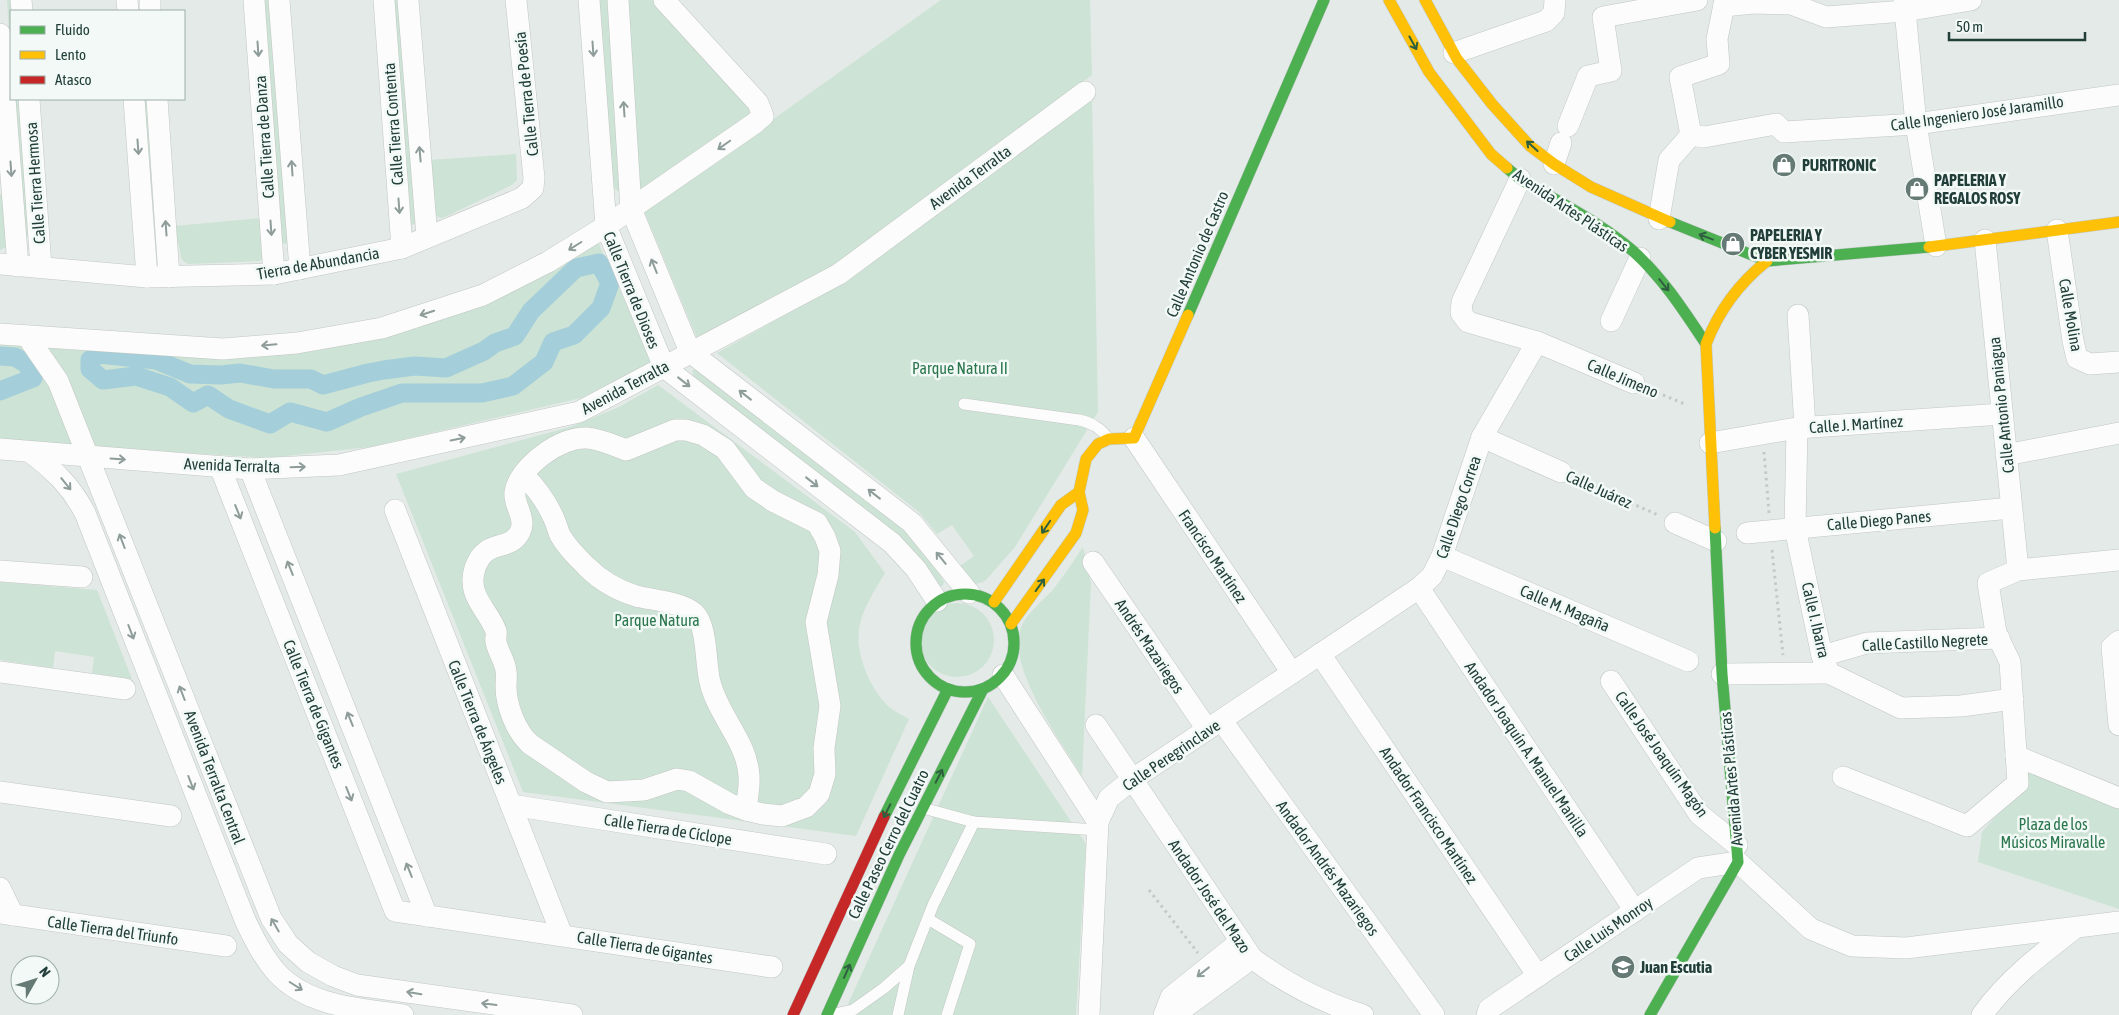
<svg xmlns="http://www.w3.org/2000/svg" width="2119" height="1015" font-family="'Asap Condensed',sans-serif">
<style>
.green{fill:#cde3d5}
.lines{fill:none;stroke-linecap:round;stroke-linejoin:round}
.canal{stroke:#a4ced9;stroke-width:19}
.lane-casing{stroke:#c1c7c4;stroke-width:12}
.street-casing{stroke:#c1c7c4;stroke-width:22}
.fast-casing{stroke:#c0c7c5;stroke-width:12}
.slow-casing{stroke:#c0c7c5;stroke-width:12}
.jam-casing{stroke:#c0c7c5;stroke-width:12}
.path{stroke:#c1cac8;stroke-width:3;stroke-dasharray:2.5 4;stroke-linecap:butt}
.lane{stroke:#fbfcfb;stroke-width:11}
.street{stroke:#fbfcfb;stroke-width:21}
.fast{stroke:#4caf50;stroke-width:11}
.slow{stroke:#ffc107;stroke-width:11}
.jam{stroke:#c62828;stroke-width:11}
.oneway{stroke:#2e603f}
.oneway2{stroke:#8e9d9a}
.labels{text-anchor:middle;stroke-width:5;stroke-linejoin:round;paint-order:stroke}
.street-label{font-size:16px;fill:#213e38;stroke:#f2f9f6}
.poi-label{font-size:16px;font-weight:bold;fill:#213e38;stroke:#f2f9f6;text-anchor:start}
.park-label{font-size:16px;fill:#2a764d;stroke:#f2f9f6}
</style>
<rect width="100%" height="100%" fill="#e4eae7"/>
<g class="green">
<polygon points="7,0 13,0 14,11 11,11 11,63"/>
<polygon points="262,0 271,0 288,242 285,244 281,242"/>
<polygon points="392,0 400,0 417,222 412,225 410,223"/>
<polygon points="599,0 607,0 621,184 619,192 612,186"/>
<polygon points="626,0 653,0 757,114 640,192"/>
<polygon points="941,0 1090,0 1092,75 833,266 697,338 644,211"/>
<polygon points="14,99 20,99 30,237 26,237"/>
<polygon points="142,99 148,99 159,250 156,251 154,250"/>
<polygon points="1092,99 1098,412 1015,547 985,581 976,584 970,580 960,566 974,556 952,525 937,534 919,512 717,353 842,283"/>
<polygon points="516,154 517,180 512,185 445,217 441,218 435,215 429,160"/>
<polygon points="3,194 6,247 0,250 0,195"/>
<polygon points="261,218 263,258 260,261 188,264 182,260 174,226"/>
<polygon points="598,242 653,362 581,398 370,447 267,458 94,447 62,369 48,348 164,356 243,357 315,351 391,334"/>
<polygon points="0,344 22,345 49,378 76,446 0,439"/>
<polygon points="692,370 700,370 906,531 938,570 944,582 943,585 940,587 694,378"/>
<path d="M658 385 855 532 885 573C875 590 862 609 859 629 855 655 871 690 889 707 895 712 903 716 909 719L856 836 523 792 396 474 570 427 619 407Z"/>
<path d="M1083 547 1091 583 1082 776C1062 743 1003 663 1022 625 1027 614 1043 600 1052 591 1063 577 1073 562 1083 547Z"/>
<polygon points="0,582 97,590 132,679 92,673 94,657 55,651 53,668 0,660"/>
<circle cx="957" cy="640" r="37"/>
<polygon points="988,697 1086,844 1076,1015 843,1015"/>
<polygon points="2027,765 2119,806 2119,909 1978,862 1982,832 2022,786"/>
</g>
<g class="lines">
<g class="canal">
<polygon points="599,263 610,283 601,308 574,335 553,342 544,362 513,386 482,393 402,393 361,407 327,422 290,412 270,424 229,409 208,395 193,403 170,387 136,376 103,380 90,369 90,360 99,354 156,360 190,374 221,375 240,373 274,379 311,379 323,385 368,373 384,370 415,366 446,368 484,351 495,343 515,336 531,311 576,268"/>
<polyline points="0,356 15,357 27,364 33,378 0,391"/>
</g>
<g class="lane-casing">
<g id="lane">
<path d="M964 404 1079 420C1093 423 1100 428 1109 439"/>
<polyline points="923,808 974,822 1098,830"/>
<polyline points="928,919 970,944 947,1015"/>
<polyline points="830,1015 853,1010 884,988 909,966"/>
<polyline points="898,1015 909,966 933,905 974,822"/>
</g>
</g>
<g class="street-casing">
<g id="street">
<polyline points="21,0 22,11"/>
<polyline points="127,0 128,11"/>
<polyline points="150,0 150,11"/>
<polyline points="254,0 274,274"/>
<polyline points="279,0 300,269"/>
<polyline points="384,0 402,248"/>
<polyline points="408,0 427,237"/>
<polyline points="589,0 606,226 664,367 892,543 916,569 937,601"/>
<polyline points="618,0 631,209 690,352 912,523 969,593"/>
<polyline points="1904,0 1916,124 1936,246"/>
<polyline points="1724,6 1753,3 1791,4 1826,17 1905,11 1971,0"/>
<polyline points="0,34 18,266"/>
<polyline points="1454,53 1546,21 1554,13 1555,0"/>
<polyline points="29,99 41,267"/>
<polyline points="134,99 147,277"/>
<polyline points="157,99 169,277"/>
<polyline points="1568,126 1588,76 1611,71 1603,17 1697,0"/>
<polyline points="1691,135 1704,137 1776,124 1784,132 1916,124 2119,95"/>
<polyline points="1691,135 1680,77 1719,64 1717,39 1725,0"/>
<polyline points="1554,164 1561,143"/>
<polyline points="1520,179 1462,302 1461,313 1468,322 1537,342 1634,383"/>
<polyline points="1659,219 1669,160 1691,135"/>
<polyline points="2057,230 2073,341 2077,358 2090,364 2119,362"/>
<polyline points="1985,240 2018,570"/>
<polyline points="0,264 147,277 274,274 402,248 522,198 533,188 534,178 516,0"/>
<polyline points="1798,315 1805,427"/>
<polyline points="1611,321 1640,258"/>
<polyline points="0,334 223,349 297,343 382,328 483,295 548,262 606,226 755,123 763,116 758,103 664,0"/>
<polyline points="27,336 58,381 271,918 288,944 308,962 333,976 357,985 572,1015"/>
<polyline points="1797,428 1795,528 1822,656 1829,673 1901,708 1961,706 2013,699"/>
<path d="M675 430H686L703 435 725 449 754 488 773 501 817 523 825 537 830 551 828 575 816 622 830 706 824 748 825 774 819 794 806 807 782 816 763 814 746 810 730 804 689 781 677 779 644 790 607 792 586 782 530 744C516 731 506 706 506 686 506 681 507 676 506 671 505 661 498 652 496 642 495 639 497 635 496 631 488 609 466 596 475 568 486 537 509 553 520 532 527 518 513 505 515 492 519 467 561 436 587 438 601 439 613 445 626 450Z"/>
<polyline points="1482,437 1561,472"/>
<polyline points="1134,438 1292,673"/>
<polyline points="1710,443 1797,428 2002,414"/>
<polyline points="0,449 250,469 339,465 579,412 839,274 1085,92"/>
<path d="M30 452C54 470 71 486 85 513L245 920C254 939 263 957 277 973 309 1007 361 1009 403 1015"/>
<polyline points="2006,455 2119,433"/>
<polyline points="220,467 395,911 772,967"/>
<polyline points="250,469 427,916"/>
<path d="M523 475C538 489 547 502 555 521 557 526 558 531 560 535 567 548 578 558 587 567 601 581 617 590 636 596 652 600 682 602 694 613 708 626 705 664 710 682 718 716 747 741 749 776 750 787 747 799 746 810"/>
<polyline points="395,510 562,935"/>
<polyline points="1675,523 1716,541"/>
<polyline points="1747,533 2011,508"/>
<polyline points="1442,556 1688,661"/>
<polyline points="1093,562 1207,729"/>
<polyline points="0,571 82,577"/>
<polyline points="1419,588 1635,911"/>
<polyline points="2119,641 2112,647 2119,725"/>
<polyline points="1320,654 1538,976"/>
<polyline points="1822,656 1867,643 1999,638"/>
<polyline points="0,672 125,689"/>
<polyline points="1722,674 1829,673"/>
<polyline points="1003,675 1098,822"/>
<polyline points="1611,681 1699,814 1737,845"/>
<polyline points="1222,721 1434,1015"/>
<path d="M1096 725 1252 958C1285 983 1324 1003 1363 1015"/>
<polyline points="2016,756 2119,798"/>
<polyline points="1843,777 1967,826 2018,783 2010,662 1996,633 1988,583 2018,570 2119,560"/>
<polyline points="0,792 171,816"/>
<polyline points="511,805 826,854"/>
<polyline points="0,888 13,915"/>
<polyline points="0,913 226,946"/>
<polyline points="1089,1015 1098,822 1109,798 1133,779 1419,588 1432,576 1442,556 1482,437 1537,342"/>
<polyline points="1164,1015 1171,997 1241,941"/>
<polyline points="1165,1015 1184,1008 1252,958"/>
<polyline points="1487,1015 1489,1009 1698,868 1738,862 1811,929 1852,946 1906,948 2119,922"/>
<path d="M1982 1015C2007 980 2040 955 2074 929"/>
</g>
</g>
<g class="fast-casing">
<g id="fast">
<path d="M1507 168 1520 179C1558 202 1600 222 1633 251 1663 278 1684 311 1706 344"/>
<polyline points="1670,222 1767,261 1929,247"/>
<polyline points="1188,315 1324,0"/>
<circle cx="965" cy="643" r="49"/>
<polyline points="884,817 948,689"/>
<polyline points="827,1015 899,855 983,689"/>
<polyline points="1650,1015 1738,862 1722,674 1715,528"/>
</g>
</g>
<g class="slow-casing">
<g id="slow">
<polyline points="1389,0 1429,72 1491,154 1507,168"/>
<polyline points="1425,0 1457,59 1492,104 1530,146 1554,164 1591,187 1670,222"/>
<polyline points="1929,247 2119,222"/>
<path d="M1715 528 1706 344C1719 310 1738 284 1767 261"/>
<polyline points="994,602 1061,505 1079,492"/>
<polyline points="1011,624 1076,533 1083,510 1079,492 1086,459 1098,444 1109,439 1134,438 1188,315"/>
</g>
</g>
<g class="jam-casing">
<polyline id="jam" points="793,1015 884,817"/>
</g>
<g class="path">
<polyline points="1651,390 1687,405"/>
<polyline points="1764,452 1769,513"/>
<polyline points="1577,479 1658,515"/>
<polyline points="1772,550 1783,655"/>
<polyline points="1149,890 1198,953"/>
</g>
<use href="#lane" class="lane"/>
<use href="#street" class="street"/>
<use href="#fast" class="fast"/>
<use href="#slow" class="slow"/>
<use href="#jam" class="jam"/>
</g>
<defs><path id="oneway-shaft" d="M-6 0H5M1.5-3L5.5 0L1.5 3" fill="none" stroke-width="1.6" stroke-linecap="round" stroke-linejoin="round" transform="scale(1.25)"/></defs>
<g class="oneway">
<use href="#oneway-shaft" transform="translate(1413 43) rotate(61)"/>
<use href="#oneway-shaft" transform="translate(1532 146) rotate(-138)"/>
<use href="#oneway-shaft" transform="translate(1706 237) rotate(-159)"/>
<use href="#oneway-shaft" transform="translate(1664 285) rotate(51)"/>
<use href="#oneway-shaft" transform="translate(1046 527) rotate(124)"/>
<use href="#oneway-shaft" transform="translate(1040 585) rotate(-54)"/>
<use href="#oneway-shaft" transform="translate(939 776) rotate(-63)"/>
<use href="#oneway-shaft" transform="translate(887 811) rotate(117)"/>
<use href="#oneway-shaft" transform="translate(847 971) rotate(-66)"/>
</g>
<g class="oneway2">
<use href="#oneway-shaft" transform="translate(258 49) rotate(86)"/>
<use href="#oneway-shaft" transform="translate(593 49) rotate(86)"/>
<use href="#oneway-shaft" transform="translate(624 109) rotate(-94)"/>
<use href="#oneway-shaft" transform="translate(724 145) rotate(145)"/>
<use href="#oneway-shaft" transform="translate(138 147) rotate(86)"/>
<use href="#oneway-shaft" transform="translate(420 154) rotate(-95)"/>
<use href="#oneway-shaft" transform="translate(292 168) rotate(-94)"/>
<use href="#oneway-shaft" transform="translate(11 169) rotate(86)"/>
<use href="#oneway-shaft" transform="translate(399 206) rotate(86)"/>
<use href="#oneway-shaft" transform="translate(166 228) rotate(-94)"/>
<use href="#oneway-shaft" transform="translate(271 228) rotate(86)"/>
<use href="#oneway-shaft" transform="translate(575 246) rotate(148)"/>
<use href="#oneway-shaft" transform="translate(654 266) rotate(-112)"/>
<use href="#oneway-shaft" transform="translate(427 313) rotate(162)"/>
<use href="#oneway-shaft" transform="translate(269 345) rotate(175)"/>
<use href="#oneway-shaft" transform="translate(684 382) rotate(38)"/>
<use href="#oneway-shaft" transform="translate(745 395) rotate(-142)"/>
<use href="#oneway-shaft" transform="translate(458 439) rotate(-12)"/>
<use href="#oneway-shaft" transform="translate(118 459) rotate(4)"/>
<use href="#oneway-shaft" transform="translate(298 467) rotate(-2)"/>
<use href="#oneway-shaft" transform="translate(812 482) rotate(38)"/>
<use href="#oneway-shaft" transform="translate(66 484) rotate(51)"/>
<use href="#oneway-shaft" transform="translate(874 494) rotate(-142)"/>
<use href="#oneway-shaft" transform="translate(238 512) rotate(68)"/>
<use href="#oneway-shaft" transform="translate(122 541) rotate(-111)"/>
<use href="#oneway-shaft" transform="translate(941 558) rotate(-129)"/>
<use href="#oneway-shaft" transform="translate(290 568) rotate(-112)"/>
<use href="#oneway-shaft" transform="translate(131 632) rotate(69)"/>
<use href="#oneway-shaft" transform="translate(182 693) rotate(-111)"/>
<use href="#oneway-shaft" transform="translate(350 719) rotate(-112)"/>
<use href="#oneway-shaft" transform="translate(191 783) rotate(69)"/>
<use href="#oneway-shaft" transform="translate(349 794) rotate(68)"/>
<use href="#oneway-shaft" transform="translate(409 870) rotate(-112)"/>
<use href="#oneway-shaft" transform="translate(275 925) rotate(-120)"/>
<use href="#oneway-shaft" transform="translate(1203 972) rotate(142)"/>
<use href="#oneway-shaft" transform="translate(296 986) rotate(32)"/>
<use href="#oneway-shaft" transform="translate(414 993) rotate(-171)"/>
<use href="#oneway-shaft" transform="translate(489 1004) rotate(-173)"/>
</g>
<defs>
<g id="shop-disc" transform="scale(1.25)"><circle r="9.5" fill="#657a75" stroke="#f2f9f6"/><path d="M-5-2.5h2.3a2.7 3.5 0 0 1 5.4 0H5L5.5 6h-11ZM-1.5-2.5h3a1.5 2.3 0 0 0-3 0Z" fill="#fff"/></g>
<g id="school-disc" transform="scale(1.25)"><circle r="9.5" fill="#657a75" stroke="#f2f9f6"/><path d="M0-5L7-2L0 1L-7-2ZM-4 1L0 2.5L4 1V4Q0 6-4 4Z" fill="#fff"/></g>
</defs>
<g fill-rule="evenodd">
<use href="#shop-disc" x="1784" y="165"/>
<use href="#shop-disc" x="1917" y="189"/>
<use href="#shop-disc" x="1733" y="244"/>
<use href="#school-disc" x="1623" y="967"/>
</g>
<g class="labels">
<g class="street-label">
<text transform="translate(526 94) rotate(-96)" y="6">Calle Tierra de Poesía</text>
<text transform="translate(1977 113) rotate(-8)" y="6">Calle Ingeniero José Jaramillo</text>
<text transform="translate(393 124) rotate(-94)" y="6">Calle Tierra Contenta</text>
<text transform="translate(264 137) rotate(-94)" y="6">Calle Tierra de Danza</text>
<text transform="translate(970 177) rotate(-36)" y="6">Avenida Terralta</text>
<text transform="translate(35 183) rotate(-94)" y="6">Calle Tierra Hermosa</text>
<text transform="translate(1571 210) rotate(34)" y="6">Avenida Artes Plásticas</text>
<text transform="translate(1197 254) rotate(-67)" y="6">Calle Antonio de Castro</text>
<text transform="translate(318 263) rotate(-10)" y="6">Tierra de Abundancia</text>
<text transform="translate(632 290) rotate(68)" y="6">Calle Tierra de Dioses</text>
<text transform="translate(2071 315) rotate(80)" y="6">Calle Molina</text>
<text transform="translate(1623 378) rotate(23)" y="6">Calle Jimeno</text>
<text transform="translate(625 387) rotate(-28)" y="6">Avenida Terralta</text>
<text transform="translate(2001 405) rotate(-96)" y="6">Calle Antonio Paniagua</text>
<text transform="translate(1856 424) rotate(-4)" y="6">Calle J. Martínez</text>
<text transform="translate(232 465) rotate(2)" y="6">Avenida Terralta</text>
<text transform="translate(1599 489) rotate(24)" y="6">Calle Juárez</text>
<text transform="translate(1458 507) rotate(-71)" y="6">Calle Diego Correa</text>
<text transform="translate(1879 520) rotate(-5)" y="6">Calle Diego Panes</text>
<text transform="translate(1213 556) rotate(56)" y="6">Francisco Martínez</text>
<text transform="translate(1565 608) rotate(23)" y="6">Calle M. Magaña</text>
<text transform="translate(1816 620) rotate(77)" y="6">Calle I. Ibarra</text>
<text transform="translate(1925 642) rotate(-3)" y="6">Calle Castillo Negrete</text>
<text transform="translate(1150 646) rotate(56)" y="6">Andrés Mazariegos</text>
<text transform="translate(314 704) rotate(68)" y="6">Calle Tierra de Gigantes</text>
<text transform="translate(478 722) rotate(68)" y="6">Calle Tierra de Ángeles</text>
<text transform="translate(1527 749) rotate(56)" y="6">Andador Joaquín A. Manuel Manilla</text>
<text transform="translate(1662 754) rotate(55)" y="6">Calle José Joaquín Magón</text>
<text transform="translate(1171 755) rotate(-34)" y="6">Calle Peregrinclave</text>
<text transform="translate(215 777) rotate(69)" y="6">Avenida Terralta Central</text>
<text transform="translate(1731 779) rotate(-95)" y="6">Avenida Artes Plásticas</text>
<text transform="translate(1429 815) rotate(56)" y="6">Andador Francisco Martínez</text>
<text transform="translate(668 829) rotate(9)" y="6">Calle Tierra de Cíclope</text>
<text transform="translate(888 844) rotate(-64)" y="6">Calle Paseo Cerro del Cuatro</text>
<text transform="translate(1328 868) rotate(54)" y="6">Andador Andrés Mazariegos</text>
<text transform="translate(1210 896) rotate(56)" y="6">Andador José del Mazo</text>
<text transform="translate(1608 929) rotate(-34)" y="6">Calle Luis Monroy</text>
<text transform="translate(113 930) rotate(8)" y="6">Calle Tierra del Triunfo</text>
<text transform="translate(645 947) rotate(9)" y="6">Calle Tierra de Gigantes</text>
</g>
<g class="poi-label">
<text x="1802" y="171">PURITRONIC</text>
<text x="1934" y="186">PAPELERIA Y<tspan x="1934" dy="18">REGALOS ROSY</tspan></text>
<text x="1750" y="241">PAPELERIA Y<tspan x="1750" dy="18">CYBER YESMIR</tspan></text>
<text x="1640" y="973">Juan Escutia</text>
</g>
<g class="park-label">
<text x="960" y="374">Parque Natura II</text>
<text x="657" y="626">Parque Natura</text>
<text x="2053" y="830">Plaza de los<tspan x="2053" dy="18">Músicos Miravalle</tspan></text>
</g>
</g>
<rect x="10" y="10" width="175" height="90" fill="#f2f9f6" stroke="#9eaeaa"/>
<rect x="20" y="26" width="25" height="8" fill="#4caf50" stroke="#9eaeaa"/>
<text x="55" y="35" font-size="15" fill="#213e38">Fluido</text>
<rect x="20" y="51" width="25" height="8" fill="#ffc107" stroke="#9eaeaa"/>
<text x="55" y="60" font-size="15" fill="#213e38">Lento</text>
<rect x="20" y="76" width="25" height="8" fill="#c62828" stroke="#9eaeaa"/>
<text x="55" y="85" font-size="15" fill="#213e38">Atasco</text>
<g transform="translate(35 980) rotate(51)"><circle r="24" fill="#f2f9f6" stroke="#9eaeaa"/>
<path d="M0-4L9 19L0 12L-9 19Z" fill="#657a75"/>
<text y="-8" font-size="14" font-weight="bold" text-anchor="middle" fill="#213e38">N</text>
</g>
<path d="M1949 32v8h136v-8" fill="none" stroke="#213e38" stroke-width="2.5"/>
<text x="1956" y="32" font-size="15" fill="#213e38" stroke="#f2f9f6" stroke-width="4" paint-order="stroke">50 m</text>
</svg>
